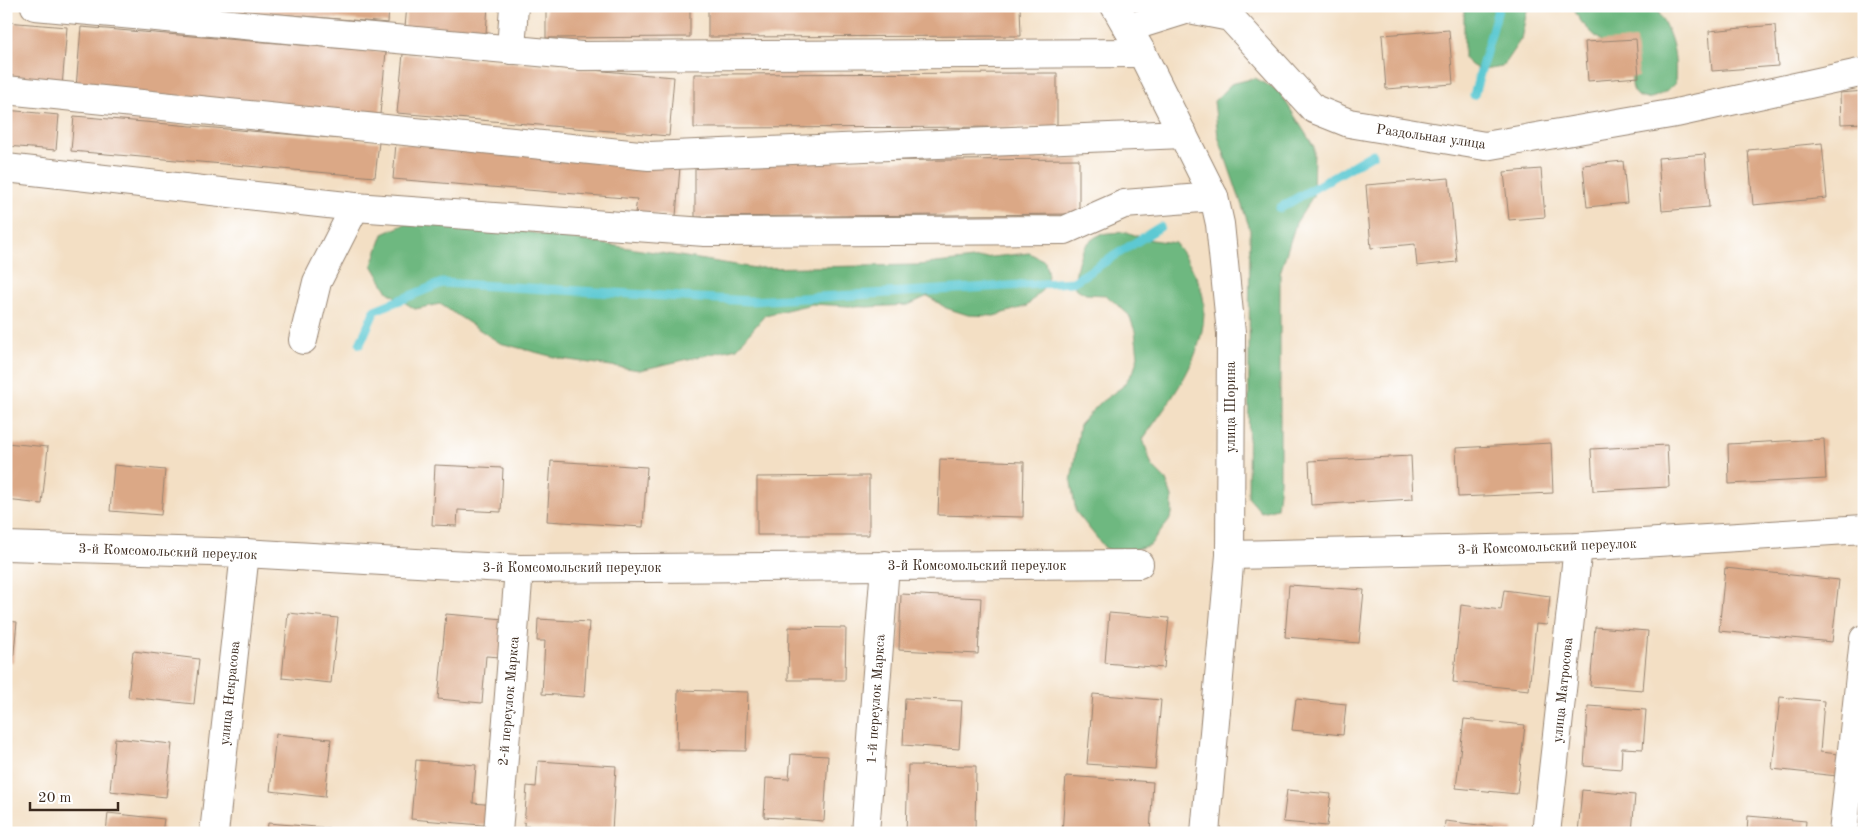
<svg xmlns="http://www.w3.org/2000/svg" width="1870" height="839" font-family="'Old Standard TT',serif">
<style>
.forest{fill:#6eb880;stroke:#54714f}
.lines{fill:none;stroke-linecap:round;stroke-linejoin:round}
.stream{stroke:#5dc9d3;stroke-width:9}
.building{fill:#dba886}
.minor-casing{stroke:#978471;stroke-width:30}
.minor{stroke:#fff;stroke-width:28}
.labels{text-anchor:middle;stroke-width:4;stroke-linejoin:round;paint-order:stroke}
.street-label{font-size:14px;fill:#3b2a1e;stroke:#fff}
</style>
<rect width="100%" height="100%" fill="#fff"/>
<filter id="ink" filterUnits="userSpaceOnUse"><feTurbulence type="fractalNoise" baseFrequency=".02" numOctaves="2"/><feDisplacementMap in="SourceGraphic" scale="10" xChannelSelector="R" yChannelSelector="G"/><feConvolveMatrix kernelMatrix="1 2 1 2 8 2 1 2 1" color-interpolation-filters="sRGB"/></filter>
<filter id="wash" filterUnits="userSpaceOnUse"><feTurbulence type="fractalNoise" baseFrequency=".0096" numOctaves="4" result="noise"/><feDisplacementMap in="SourceGraphic" scale="20" xChannelSelector="R" yChannelSelector="G"/><feGaussianBlur stdDeviation="1.12" result="paint"/><feColorMatrix in="noise" values="0 0 0 0 0 0 0 0 0 0 0 0 0 0 0 0 0 1.4 0 .05"/><feComposite in="paint" operator="in"/></filter>
<g filter="url(#wash)">
<rect width="100%" height="100%" fill="#f3dfc4"/>
<g class="forest">
<path d="M1464 6H1528L1521 39 1502 67C1484 70 1477 73 1464 58Z"/>
<path d="M1574 6H1655C1672 35 1677 50 1675 83 1667 92 1643 108 1634 91 1630 84 1633 71 1633 63 1617 52 1575 26 1574 6Z"/>
<polygon points="1255,78 1279,91 1314,147 1313,196 1296,223 1280,273 1280,482 1277,508 1261,512 1248,497 1250,229 1218,136 1214,101 1231,84"/>
<polygon points="421,217 509,229 755,268 918,265 1029,253 1045,261 1048,276 1044,288 1027,306 994,316 968,315 946,308 928,296 908,305 867,307 812,304 765,315 737,348 640,370 562,359 500,343 440,304 415,309 388,292 372,265 383,234"/>
<path d="M1127 232 1145 239 1175 243C1188 260 1203 284 1204 305 1206 357 1171 399 1143 439L1152 466 1166 480 1172 497V514L1169 521 1150 545 1118 554 1105 548 1076 512 1071 482 1080 424 1101 402 1122 387 1134 370 1138 356 1135 331 1129 315 1106 295 1086 294 1075 288C1075 266 1080 242 1102 234 1110 232 1119 233 1127 232Z"/>
</g>
<g class="lines">
<g class="stream">
<polyline points="1474,95 1499,6"/>
<polyline points="1280,208 1373,154"/>
<polyline points="360,344 375,310 442,283 751,301 1073,282 1160,227"/>
</g>
</g>
<g id="blocks">
<g class="building">
<polygon points="205,6 389,6 388,23 205,8"/>
<polygon points="407,6 488,6 486,33 405,27"/>
<polygon points="546,6 690,6 690,37 546,38"/>
<polygon points="708,6 1020,6 1021,36 708,37"/>
<polygon points="6,22 67,27 62,87 6,82"/>
<polygon points="1775,25 1778,66 1712,71 1709,31"/>
<polygon points="81,27 386,52 380,114 76,88"/>
<polygon points="1449,30 1453,84 1386,89 1382,35"/>
<polygon points="1636,39 1639,77 1588,81 1585,42"/>
<polygon points="403,54 674,77 669,136 397,113"/>
<polygon points="1057,73 1057,127 694,128 694,74"/>
<polygon points="1864,91 1864,123 1841,124 1840,93"/>
<polygon points="6,110 59,115 56,150 6,146"/>
<polygon points="74,116 379,142 375,177 71,151"/>
<polygon points="396,143 680,167 676,216 635,213 637,199 393,179"/>
<polygon points="1822,143 1827,198 1753,205 1748,150"/>
<polygon points="1705,154 1709,207 1662,211 1658,158"/>
<polygon points="1079,159 1079,214 695,217 695,162"/>
<polygon points="1623,161 1627,203 1587,207 1583,165"/>
<polygon points="1541,169 1545,217 1509,220 1504,172"/>
<polygon points="1449,178 1457,262 1417,266 1415,244 1371,248 1366,185"/>
<polygon points="1824,439 1826,479 1729,484 1728,444"/>
<polygon points="6,443 48,447 42,504 6,500"/>
<polygon points="1551,443 1553,493 1458,497 1456,448"/>
<polygon points="1667,445 1669,487 1593,491 1591,449"/>
<polygon points="1411,456 1413,499 1311,505 1309,461"/>
<polygon points="940,459 1024,462 1023,517 938,515"/>
<polygon points="551,461 647,467 643,527 547,521"/>
<polygon points="114,465 165,470 161,515 110,511"/>
<polygon points="435,465 503,468 501,512 458,510 457,526 432,525"/>
<polygon points="869,476 869,535 757,535 757,477"/>
<polygon points="1725,568 1839,580 1832,642 1719,631"/>
<polygon points="1289,585 1364,590 1359,643 1285,637"/>
<polygon points="1504,590 1550,596 1547,625 1536,624 1529,690 1453,682 1461,605 1501,610"/>
<polygon points="901,594 981,598 978,654 899,650"/>
<polygon points="288,613 338,618 331,683 282,678"/>
<polygon points="1109,613 1169,618 1164,668 1105,663"/>
<polygon points="446,614 504,619 501,657 486,656 482,703 438,699"/>
<polygon points="538,619 589,622 584,697 542,694 545,641 537,641"/>
<polygon points="6,621 17,622 13,662 6,662"/>
<polygon points="789,627 846,628 845,680 788,680"/>
<polygon points="1595,627 1648,631 1643,690 1590,686"/>
<polygon points="133,651 199,659 194,704 128,697"/>
<polygon points="678,690 748,692 746,751 677,750"/>
<polygon points="1093,694 1161,700 1155,769 1087,764"/>
<polygon points="1780,697 1824,701 1820,752 1839,754 1837,776 1772,769"/>
<polygon points="905,698 962,701 959,749 903,745"/>
<polygon points="1296,699 1346,704 1343,735 1292,730"/>
<polygon points="1588,706 1646,710 1643,749 1622,748 1621,769 1584,766"/>
<polygon points="1464,719 1525,725 1517,794 1456,788"/>
<polygon points="276,734 331,739 325,797 270,791"/>
<polygon points="115,738 172,744 166,797 110,791"/>
<polygon points="791,754 828,756 824,821 764,817 766,778 789,779"/>
<polygon points="416,760 476,765 473,803 495,805 493,826 411,819"/>
<polygon points="538,761 616,766 612,831 524,826 527,786 536,787"/>
<polygon points="908,765 976,766 975,833 906,833"/>
<polygon points="1066,776 1153,782 1150,833 1062,833"/>
<polygon points="1287,790 1331,794 1327,826 1283,822"/>
<polygon points="1582,790 1635,795 1632,833 1578,833"/>
<polygon points="108,813 164,819 162,833 106,833"/>
<polygon points="1748,816 1806,821 1805,833 1747,833"/>
<polygon points="1445,821 1513,829 1513,833 1444,833"/>
<polygon points="268,823 329,828 328,833 267,833"/>
<polygon points="765,830 793,831 793,833 765,833"/>
</g>
</g>
</g>
<g filter="url(#ink)">
<use href="#blocks" fill-opacity="0" stroke="#978471" stroke-width="1"/>
<g class="lines">
<g class="minor-casing">
<g id="minor">
<polyline points="35,6 581,56 1142,53"/>
<polyline points="1115,6 1142,53 1214,197 1220,224 1231,333 1230,555 1205,833"/>
<polyline points="1128,28 1189,9 1230,17 1314,109 1349,123 1485,146 1676,113 1864,72"/>
<polyline points="511,50 514,6"/>
<polyline points="6,90 649,156 1183,134"/>
<polyline points="6,168 355,207 705,232 1065,230 1124,204 1214,197"/>
<polyline points="303,340 317,282 355,207"/>
<polyline points="6,546 245,553 519,569 1139,564"/>
<polyline points="1230,555 1578,547 1864,529"/>
<polyline points="214,833 245,553"/>
<polyline points="498,833 519,569"/>
<polyline points="865,833 885,565"/>
<polyline points="1546,833 1578,547"/>
<polyline points="1843,833 1864,639"/>
</g>
</g>
<use href="#minor" class="minor"/>
</g>
</g>
<g class="labels">
<g class="street-label">
<text transform="translate(1431 136) rotate(8)" y="5">Раздольная улица</text>
<text transform="translate(1230 407) rotate(-90)" y="5">улица Шорина</text>
<text transform="translate(1547 546) rotate(-2)" y="5">3-й Комсомольский переулок</text>
<text transform="translate(168 551) rotate(2)" y="5">3-й Комсомольский переулок</text>
<text x="977" y="570">3-й Комсомольский переулок</text>
<text x="572" y="572">3-й Комсомольский переулок</text>
<text transform="translate(1562 690) rotate(-84)" y="5">улица Матросова</text>
<text transform="translate(229 693) rotate(-84)" y="5">улица Некрасова</text>
<text transform="translate(875 699) rotate(-86)" y="5">1-й переулок Маркса</text>
<text transform="translate(508 701) rotate(-85)" y="5">2-й переулок Маркса</text>
</g>
</g>
<rect width="1870" height="839" fill="none" stroke="#fff" stroke-width="25"/>
<path d="M30 802v8h88v-8" fill="none" stroke="#3b2a1e" stroke-width="2.5"/>
<text x="38" y="802" font-size="15" fill="#3b2a1e" stroke="#ffffff" stroke-width="4" paint-order="stroke">20 m</text>
</svg>
